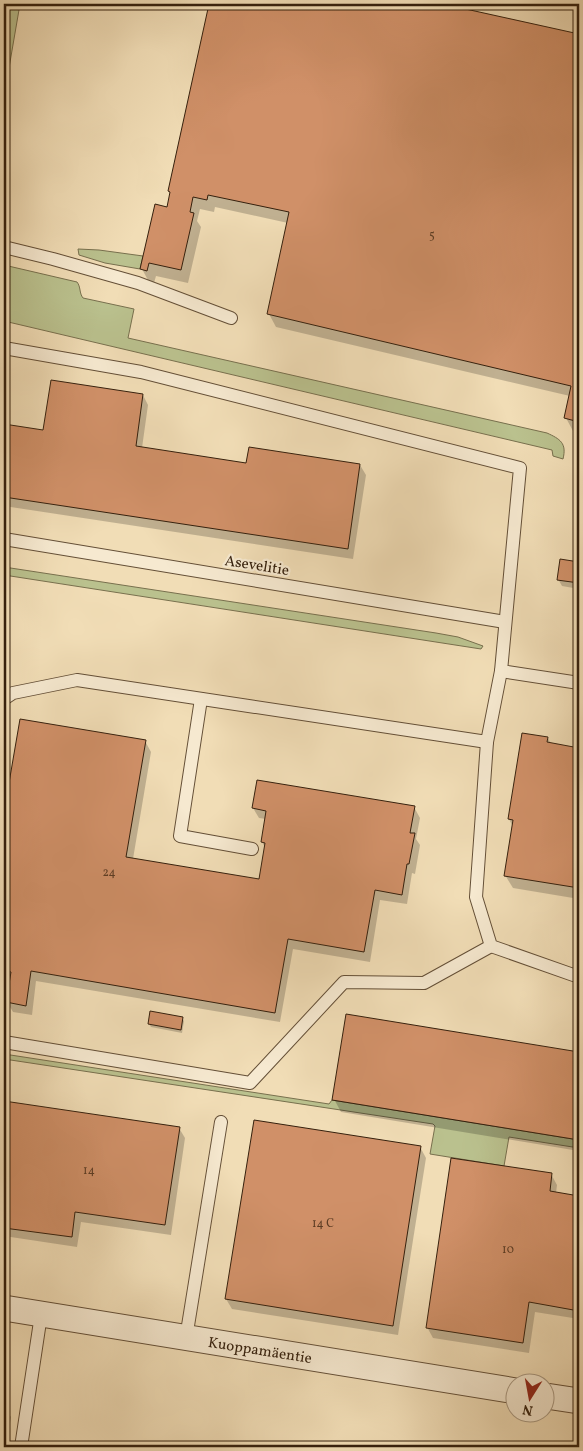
<svg xmlns="http://www.w3.org/2000/svg" width="583" height="1451" font-family="Vollkorn,serif">
<style>
.green{fill:#bac18e;stroke:#78704e}
.shadow{fill:#0003}
.building{fill:#d09068;stroke:#35200d}
.lines{fill:none;stroke-linecap:round;stroke-linejoin:round}
.service-casing{stroke:#644f37;stroke-width:14}
.minor-casing{stroke:#644f37;stroke-width:27}
.service{stroke:#f6e9d0;stroke-width:12}
.minor{stroke:#f6e9d0;stroke-width:25}
.labels{text-anchor:middle;stroke-width:4.5;stroke-linejoin:round;paint-order:stroke}
.number-label{font-size:12px;fill:#5c3c24}
.street-label{font-size:15px;fill:#35200d;stroke:#f6e9d0}
</style>
<rect width="100%" height="100%" fill="#f1ddb6"/>
<filter id="stains"><feTurbulence type="fractalNoise" baseFrequency=".004" numOctaves="4"/><feColorMatrix values="0 0 0 0 .2 0 0 0 0 .09 0 0 0 0 .02 0 0 0 .5 -.17"/></filter>
<radialGradient id="worn" r=".72"><stop offset=".6" stop-color="#630" stop-opacity="0"/><stop offset="1" stop-color="#630" stop-opacity=".3"/></radialGradient>
<g class="green">
<polygon points="4,4 20,4 4,97"/>
<polygon points="78,249 99,250 143,256 140,269 105,263 79,255"/>
<path d="M4 265 77 282C81 287 79 293 83 298L134 309 128 338 547 433C560 439 567 443 563 459L553 456 552 450 4 321Z"/>
<polygon points="4,567 436,633 458,637 483,646 481,649 4,575"/>
<polygon points="4,1054 329,1104 332,1100 579,1140 579,1148 509,1137 504,1166 430,1154 435,1126 433,1124 4,1059"/>
</g>
<g class="shadow">
<polygon points="210,4 342,4 375,11 376,4 437,4 579,35 579,432 573,431 566,418 570,396 276,327 269,314 288,223 215,207 214,212 200,209 197,221 201,227 188,283 156,276 154,283 149,282 142,269 168,208 171,194 169,191"/>
<polygon points="143,395 148,405 142,448 247,464 360,465 366,475 353,559 4,506 4,425 44,431"/>
<polygon points="561,561 579,563 579,589 562,586 558,579"/>
<polygon points="21,720 145,741 151,752 133,859 260,881 266,849 262,842 266,819 259,818 253,808 414,807 420,818 416,839 420,845 415,874 412,873 407,904 380,900 370,962 293,949 280,1022 36,981 32,1015 13,1012 7,1002 11,980 4,979 4,819"/>
<polygon points="548,738 551,744 579,749 579,899 513,888 505,875 513,827 509,819"/>
<polygon points="347,1016 579,1053 579,1151 341,1112 334,1099"/>
<polygon points="182,1018 184,1021 182,1033 151,1027 149,1024"/>
<polygon points="4,1102 179,1128 185,1138 171,1235 81,1222 77,1247 4,1236"/>
<polygon points="420,1147 426,1158 398,1335 232,1309 226,1299"/>
<polygon points="551,1174 557,1185 556,1193 579,1197 579,1319 535,1312 529,1353 433,1338 427,1327"/>
<polygon points="4,1413 9,1414 11,1417 6,1447 4,1447"/>
</g>
<g class="building">
<polygon points="209,4 348,4 374,9 375,4 443,4 579,34 579,422 564,418 571,386 267,314 289,212 208,195 207,200 193,197 190,212 194,213 181,270 149,263 147,271 140,269 155,204 167,207 170,192 168,191"/>
<polygon points="51,380 143,394 136,446 246,463 249,447 360,464 348,549 4,497 4,424 43,430"/>
<polygon points="560,559 579,562 579,583 557,580"/>
<polygon points="20,719 146,740 126,857 259,879 265,843 261,842 266,811 252,808 257,780 415,806 410,833 415,833 409,864 407,864 402,895 375,890 364,952 288,939 275,1013 31,971 26,1006 6,1002 11,972 4,970 4,812"/>
<polygon points="522,733 548,737 547,742 579,748 579,888 504,876 513,820 508,819"/>
<polygon points="150,1011 183,1017 181,1030 148,1024"/>
<polygon points="346,1014 579,1052 579,1140 332,1100"/>
<polygon points="4,1101 180,1127 165,1225 75,1212 72,1237 4,1228"/>
<polygon points="254,1120 421,1146 393,1326 225,1299"/>
<polygon points="451,1158 552,1173 550,1191 579,1196 579,1311 529,1302 523,1343 426,1328"/>
<polygon points="4,1412 9,1413 4,1447"/>
</g>
<g class="lines">
<g class="service-casing">
<g id="service">
<polyline points="4,247 53,259 138,283 231,318"/>
<polyline points="4,348 141,372 520,468 501,671 579,683"/>
<polyline points="4,539 505,622"/>
<polyline points="4,699 13,693 77,680 487,742 501,671"/>
<polyline points="201,699 180,836 252,849"/>
<polyline points="487,742 476,897 491,946 579,977"/>
<polyline points="4,1042 250,1083 344,982 424,983 491,946"/>
<polyline points="186,1338 221,1122"/>
<polyline points="21,1447 41,1315"/>
</g>
</g>
<g class="minor-casing">
<g id="minor">
<polyline points="4,1308 516,1391"/>
<polyline points="546,1396 579,1401"/>
</g>
</g>
<use href="#service" class="service"/>
<use href="#minor" class="minor"/>
</g>
<g class="labels">
<g class="number-label">
<text x="432" y="239">5</text>
<text x="109" y="876">24</text>
<text x="89" y="1174">14</text>
<text x="323" y="1227">14 C</text>
<text x="508" y="1253">10</text>
</g>
<g class="street-label">
<text transform="translate(257 565) rotate(9)" y="5">Asevelitie</text>
<text transform="translate(260 1350) rotate(9)" y="5">Kuoppamäentie</text>
</g>
</g>
<rect width="583" height="1451" fill="none" stroke="#f1ddb6" stroke-width="20"/>
<rect x="5" y="5" width="573" height="1441" fill="none" stroke="#35200d" stroke-width="2.5"/>
<rect x="10" y="10" width="563" height="1431" fill="none" stroke="#35200d"/>
<g transform="translate(530 1398) rotate(191)"><circle r="24" fill="#f6e9d0" stroke="#a99982"/>
<path d="M0-4L9 19L0 12L-9 19Z" fill="#8f2418"/>
<text y="-8" font-size="14" font-weight="bold" text-anchor="middle" fill="#35200d">N</text>
</g>
<rect width="100%" height="100%" filter="url(#stains)"/>
<rect width="100%" height="100%" fill="url(#worn)"/>
</svg>
